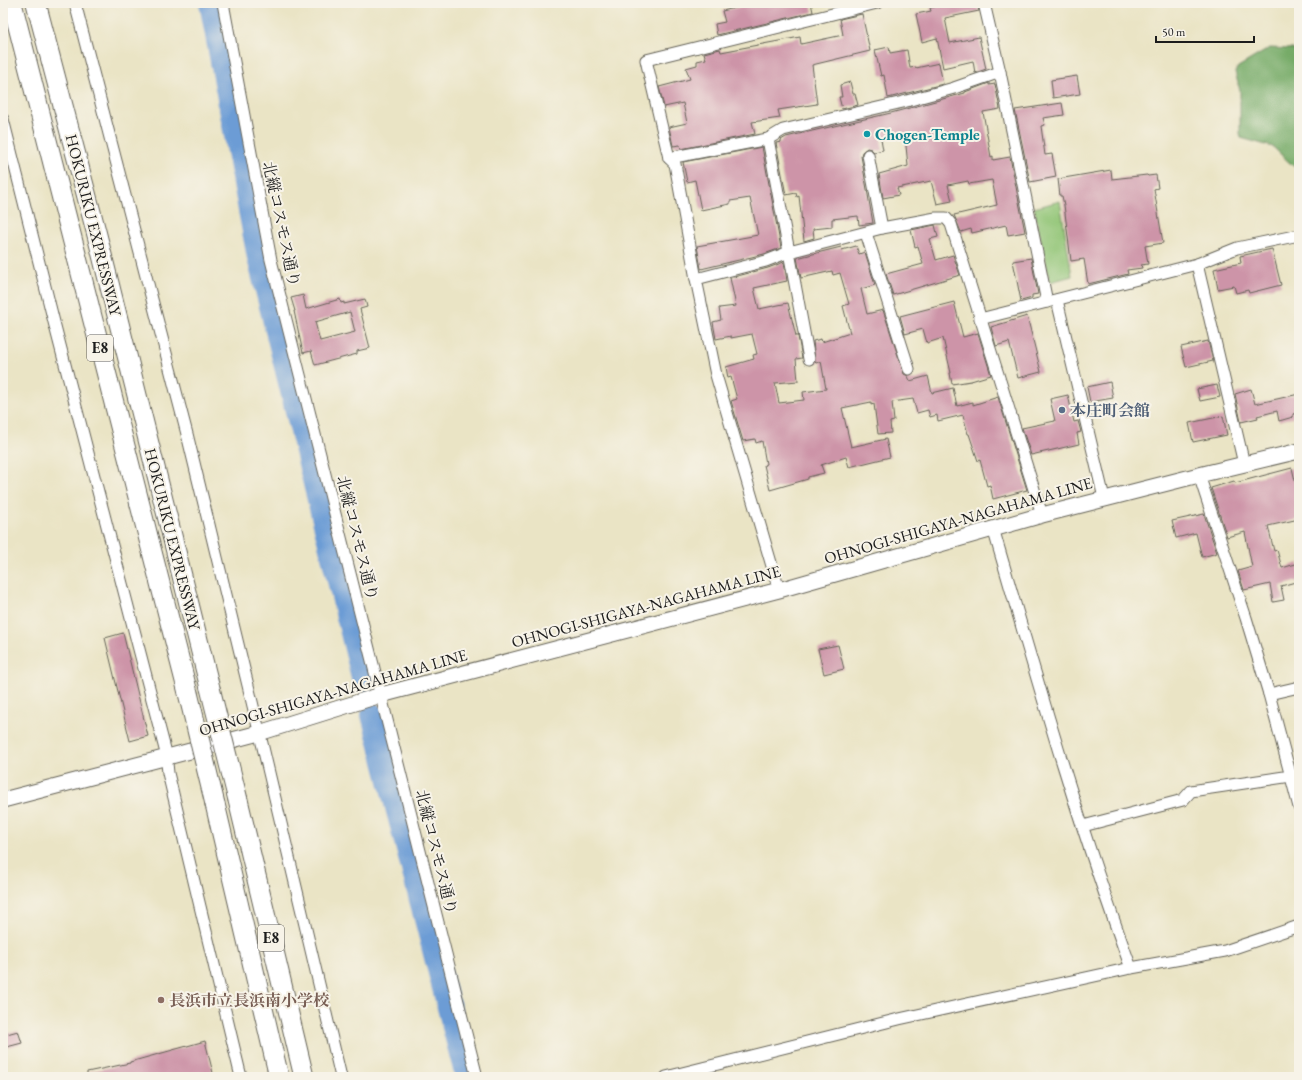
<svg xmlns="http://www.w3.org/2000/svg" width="1302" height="1080" font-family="'EB Garamond','Noto Serif JP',serif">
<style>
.green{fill:#90c475;stroke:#567048}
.forest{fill:#74aa66;stroke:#486341}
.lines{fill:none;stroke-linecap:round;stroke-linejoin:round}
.river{stroke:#6c9cd5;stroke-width:24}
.building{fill:#cd94a8;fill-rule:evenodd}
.minor-casing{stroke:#646257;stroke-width:13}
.secondary-casing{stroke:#646257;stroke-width:17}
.motorway-casing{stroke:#646257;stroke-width:21}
.minor{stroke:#fff;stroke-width:11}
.secondary{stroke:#fff;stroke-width:15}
.motorway{stroke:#fff;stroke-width:19}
.motorway-bridge-casing{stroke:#646257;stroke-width:21;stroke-linecap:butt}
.motorway-bridge{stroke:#fff;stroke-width:19}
.culture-dot{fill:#0f9aa8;stroke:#f7f3e8;stroke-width:1.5}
.service-dot{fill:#5c6f8a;stroke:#f7f3e8;stroke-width:1.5}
.education-dot{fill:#8d6e63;stroke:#f7f3e8;stroke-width:1.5}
.labels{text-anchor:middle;stroke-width:4;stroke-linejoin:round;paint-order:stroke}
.shield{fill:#f7f3e8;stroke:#5e5c59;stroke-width:1}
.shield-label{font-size:15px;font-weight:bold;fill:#1c1c1c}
.culture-label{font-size:16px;font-weight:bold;fill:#0d838f;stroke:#f7f3e8;text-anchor:start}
.street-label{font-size:16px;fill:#1c1c1c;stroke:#f7f3e8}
.service-label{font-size:16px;font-weight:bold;fill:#4e5e75;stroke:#f7f3e8;text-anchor:start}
.education-label{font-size:16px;font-weight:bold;fill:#785e54;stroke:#f7f3e8;text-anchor:start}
</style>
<rect width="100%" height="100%" fill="#f7f3e8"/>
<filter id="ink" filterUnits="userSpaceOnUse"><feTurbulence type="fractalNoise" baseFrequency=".025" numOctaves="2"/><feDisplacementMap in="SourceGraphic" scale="8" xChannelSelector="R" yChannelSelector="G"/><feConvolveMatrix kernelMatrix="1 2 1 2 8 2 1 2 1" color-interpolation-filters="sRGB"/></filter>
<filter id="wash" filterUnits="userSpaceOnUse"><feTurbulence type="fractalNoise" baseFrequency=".012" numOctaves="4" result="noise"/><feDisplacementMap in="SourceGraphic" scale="16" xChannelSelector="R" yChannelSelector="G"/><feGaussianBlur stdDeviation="0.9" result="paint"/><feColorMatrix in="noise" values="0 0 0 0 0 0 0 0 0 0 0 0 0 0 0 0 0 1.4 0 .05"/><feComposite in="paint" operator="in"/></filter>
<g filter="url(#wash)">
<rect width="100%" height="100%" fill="#eae4c5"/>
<polygon class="green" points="1060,201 1072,276 1050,282 1034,208"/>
<polygon class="forest" points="1270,48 1292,49 1299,51 1299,166 1292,165 1273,147 1241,138 1240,133 1240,91 1235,72 1238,67"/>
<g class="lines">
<g class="river">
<polyline points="211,3 259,258 364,681"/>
<polyline points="373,715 467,1077"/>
</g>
</g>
<g id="blocks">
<g class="building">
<polygon points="756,3 757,6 770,3 811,3 813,12 717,35 715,24 725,22 722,11"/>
<polygon points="942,3 977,3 979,11 945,18 950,43 979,37 986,69 975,73 973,61 943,68 937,38 922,42 916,14 931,11 930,8 942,5"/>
<polygon points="862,14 870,51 812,65 817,104 778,110 780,118 752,122 755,134 681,149 680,145 673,146 669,127 687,123 683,103 664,107 659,87 690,79 686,68 697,65 697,61 706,59 704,53 720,49 721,52 800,37 801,44 843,35 840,19"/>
<polygon points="889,47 890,53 907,50 910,68 916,67 916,68 939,63 943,84 888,98 884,75 881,76 875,50"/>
<polygon points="1077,76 1080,94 1053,98 1051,80"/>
<polygon points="850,82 853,94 855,94 858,105 842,109 839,97 842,97 840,85"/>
<polygon points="989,83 989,85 995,84 1000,109 983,112 991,157 993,156 993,160 1010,157 1025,232 1008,235 1006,225 972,233 971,229 961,232 954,215 997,205 992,180 969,184 968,181 948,185 952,201 937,204 931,181 897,188 899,195 883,198 879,174 908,166 905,136 881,139 883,150 874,152 871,149 867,148 862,152 861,156 873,223 859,225 858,216 832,219 832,227 813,229 814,238 804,241 799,196 797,197 796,193 786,195 776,143 781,142 781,140 786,137 891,113 965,93 965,92"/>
<polygon points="1062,103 1064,115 1043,118 1045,125 1041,126 1045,155 1052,154 1056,177 1030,182 1015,110"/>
<polygon points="762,147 781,248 764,254 701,269 697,246 758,235 750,198 730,201 730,204 701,210 695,180 687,182 683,162"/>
<polygon points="1111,170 1112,179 1147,175 1148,176 1156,175 1158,188 1154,189 1163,243 1145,246 1148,264 1141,265 1142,268 1127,270 1128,274 1088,284 1084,259 1071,261 1064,205 1062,196 1060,196 1058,179"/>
<polygon points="935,225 938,237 930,239 936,260 953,255 960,275 893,295 886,274 923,264 918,246 915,247 911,230"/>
<polygon points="856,246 859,254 865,252 875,285 861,289 867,314 883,310 904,374 908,376 910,381 928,376 932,393 953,388 957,406 973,402 973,405 998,397 1027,490 993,499 990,485 987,486 980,460 978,461 969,434 968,434 963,415 938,421 937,415 930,417 928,410 917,413 913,399 892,402 894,421 890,422 891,433 878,434 874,404 871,405 871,402 842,408 851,447 886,439 890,457 849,467 846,457 821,465 824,473 808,477 808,479 770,490 764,465 766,464 762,441 756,443 755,439 743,441 731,401 737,399 731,377 728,378 726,367 754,359 753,355 757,354 752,334 731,338 731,336 716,339 713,322 721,320 719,308 736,306 730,278 768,268 784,262 787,281 754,288 759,309 788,303 796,336 798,336 802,358 796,359 798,381 775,383 779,403 804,400 803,392 826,389 821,361 816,363 815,362 813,341 821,339 822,342 850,333 843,306 849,304 840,273 833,275 832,271 801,278 797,258 841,247 842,250"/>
<polygon points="1272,249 1281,285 1249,293 1248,290 1236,293 1234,286 1218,289 1214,269 1241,263 1240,256"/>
<polygon points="1031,258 1038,294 1032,295 1032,298 1021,301 1013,261"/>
<path d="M303 295 306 309 340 299 341 303 344 302V304L365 299 367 307 360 309 370 348 357 351V354L315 365 311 351 303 353 294 311H295L291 298ZM350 312 355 332 320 341 315 322Z"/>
<polygon points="954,302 963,337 978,333 991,375 971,381 952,384 950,373 951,373 943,338 927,343 923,329 905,334 900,316"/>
<polygon points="1027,316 1041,372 1018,378 1009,342 996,346 991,327"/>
<polygon points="1208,341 1213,361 1186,367 1181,347"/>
<polygon points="1110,382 1113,398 1090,402 1087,387"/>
<polygon points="1217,385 1220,397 1200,401 1197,389"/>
<polygon points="1251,389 1255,404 1299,394 1299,412 1293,414 1293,417 1279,421 1277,411 1257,416 1258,418 1241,422 1235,394"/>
<polygon points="1068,395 1074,422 1078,421 1081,432 1077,433 1079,444 1031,455 1022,428 1055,421 1050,399"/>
<polygon points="1223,416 1227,435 1193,442 1189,423"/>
<polygon points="1292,468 1297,489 1299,488 1299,519 1268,526 1274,551 1277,550 1282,568 1299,563 1299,581 1281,586 1284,600 1273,602 1270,584 1244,590 1238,571 1252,567 1245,532 1227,537 1211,488 1234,481 1235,483"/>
<polygon points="1204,514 1217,553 1202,557 1196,533 1176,538 1172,521"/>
<polygon points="123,633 148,736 130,741 105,638"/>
<polygon points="838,645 844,669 824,674 818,649"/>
<polygon points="18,1031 22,1043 3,1048 3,1035"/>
<polygon points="205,1041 214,1077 87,1077 87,1072 130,1063 130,1062"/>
</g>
</g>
</g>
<g filter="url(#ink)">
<use href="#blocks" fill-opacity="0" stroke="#646257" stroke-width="1"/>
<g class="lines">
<g class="minor-casing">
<g id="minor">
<polyline points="75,3 187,434 261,739 341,1077"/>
<polyline points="223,3 271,260 477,1077"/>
<polyline points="1000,72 1047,302"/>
<polyline points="3,119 55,326 166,753 168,773 241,1077"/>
<polyline points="768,139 789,252 882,228 936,218 946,218 951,224 1042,515"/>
<polyline points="868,155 882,228"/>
<polyline points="669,158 768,139 783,130 903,102 954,88 1000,72 984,3"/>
<polyline points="866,233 909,369"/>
<polyline points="1197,264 1244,464"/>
<polyline points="696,279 766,261 789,252 809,359"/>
<polyline points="1057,300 1104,498"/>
<polyline points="980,319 1197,264 1237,248 1299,235"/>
<polyline points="1199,475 1246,618 1269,694 1299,807"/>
<path d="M993 528C1036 676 1078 824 1131 968"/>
<polyline points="779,590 716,375 696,279 675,164 669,158 646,60 877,3"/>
<polyline points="1269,694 1299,687"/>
<polyline points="1083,826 1183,800 1191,791 1291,776"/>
<polyline points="666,1077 899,1019 1131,968 1225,951 1299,926"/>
</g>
</g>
<g class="secondary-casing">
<polyline id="secondary" points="3,800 259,733 381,695 779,590 1042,515 1199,475 1299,451"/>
</g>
<g class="motorway-casing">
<g id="motorway">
<polyline points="12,3 188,693"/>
<polyline points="36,3 97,235 210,688"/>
<polyline points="238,800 304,1077"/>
<polyline points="215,804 279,1077"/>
</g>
</g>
<use href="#minor" class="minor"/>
<use href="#secondary" class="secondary"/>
<use href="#motorway" class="motorway"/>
<g class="motorway-bridge-casing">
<g id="motorway-bridge">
<polyline points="210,688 238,800"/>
<polyline points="188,693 215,804"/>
</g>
</g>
<use href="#motorway-bridge" class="motorway-bridge"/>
</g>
</g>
<circle class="culture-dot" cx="867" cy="134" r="4"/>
<circle class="service-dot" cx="1062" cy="410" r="4"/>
<circle class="education-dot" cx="161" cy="1000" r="4"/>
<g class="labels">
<g class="shield">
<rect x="87" y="335" width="26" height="26" rx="3"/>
<rect x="258" y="925" width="26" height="26" rx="3"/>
</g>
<g class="shield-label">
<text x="100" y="353">E8</text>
<text x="271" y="943">E8</text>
</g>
<g class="culture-label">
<text x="875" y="140">Chogen-Temple</text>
</g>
<g class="street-label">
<text transform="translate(282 224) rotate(78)" y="6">北縦コスモス通り</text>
<text transform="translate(94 225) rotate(76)" y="6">HOKURIKU EXPRESSWAY</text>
<text transform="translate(958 520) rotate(-16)" y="6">OHNOGI-SHIGAYA-NAGAHAMA LINE</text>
<text transform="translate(358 538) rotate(76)" y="6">北縦コスモス通り</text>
<text transform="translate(173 539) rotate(76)" y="6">HOKURIKU EXPRESSWAY</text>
<text transform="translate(646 606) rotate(-15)" y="6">OHNOGI-SHIGAYA-NAGAHAMA LINE</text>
<text transform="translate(333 692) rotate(-16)" y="6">OHNOGI-SHIGAYA-NAGAHAMA LINE</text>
<text transform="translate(437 852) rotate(76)" y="6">北縦コスモス通り</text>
</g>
<g class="service-label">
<text x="1070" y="416">本庄町会館</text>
</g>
<g class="education-label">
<text x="169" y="1006">長浜市立長浜南小学校</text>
</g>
</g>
<rect width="1302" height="1080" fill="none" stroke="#f7f3e8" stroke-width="16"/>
<path d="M1156 36v6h98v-6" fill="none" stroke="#1c1c1c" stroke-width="2"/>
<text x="1162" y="36" font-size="12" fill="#1c1c1c" stroke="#f7f3e8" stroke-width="3" paint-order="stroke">50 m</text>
</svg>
